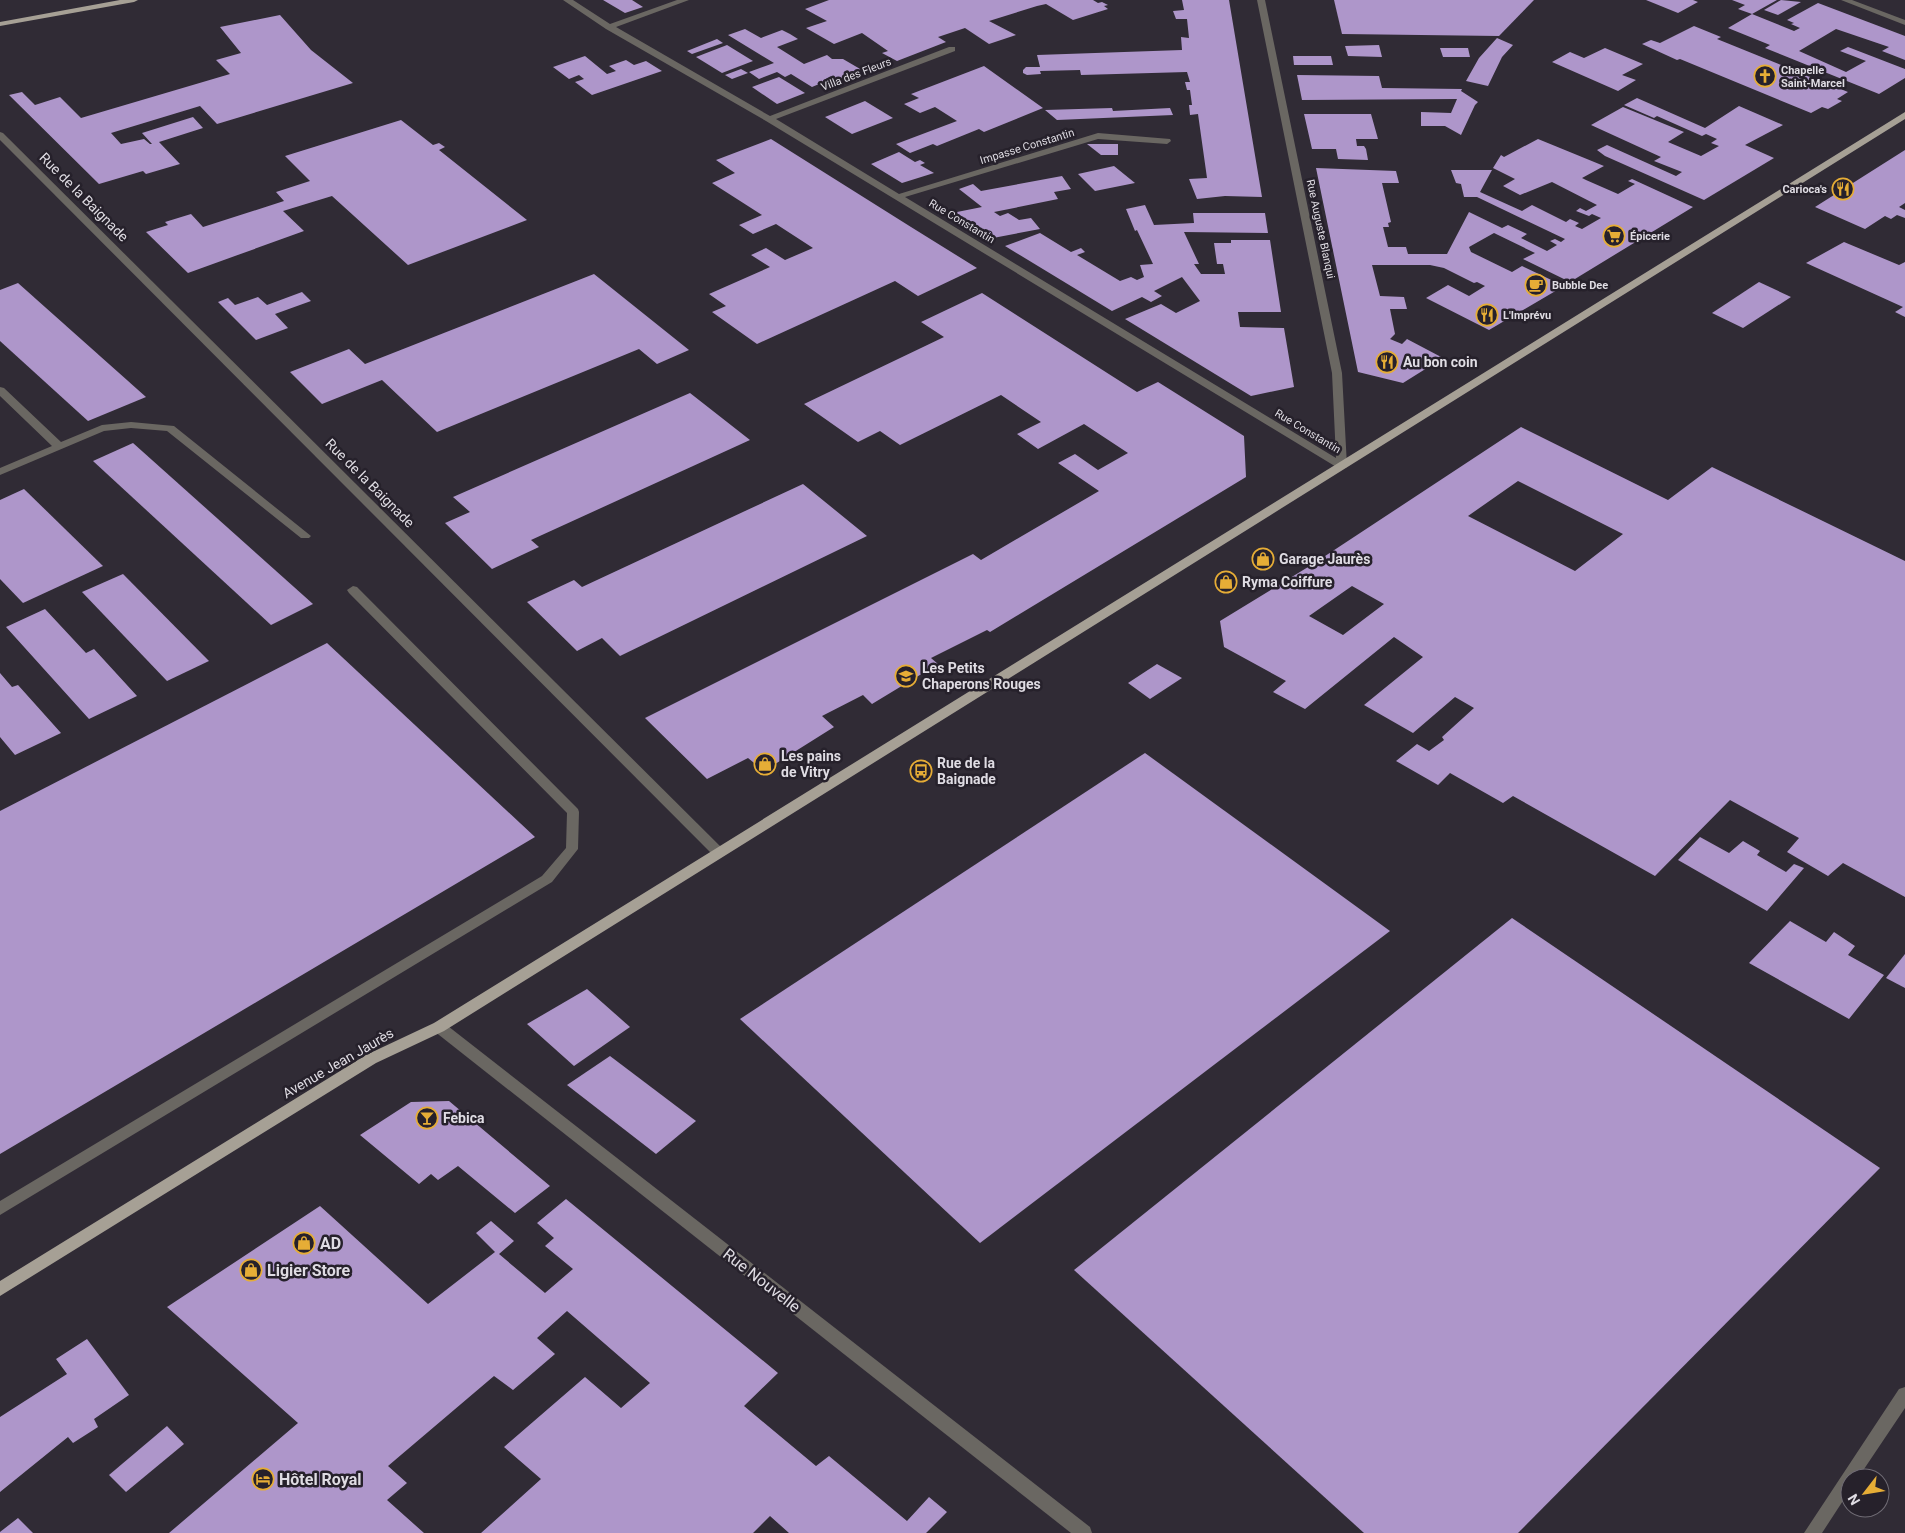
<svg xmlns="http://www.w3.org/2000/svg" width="1905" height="1533" font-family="Roboto,sans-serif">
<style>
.building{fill:#ae96ca;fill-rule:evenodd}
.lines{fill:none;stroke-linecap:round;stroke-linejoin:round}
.minor{fill:#6a6762;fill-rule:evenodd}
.major{fill:#a6a095;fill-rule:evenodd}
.labels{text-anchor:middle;stroke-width:5;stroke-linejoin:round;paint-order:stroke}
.far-poi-label{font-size:11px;font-weight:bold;fill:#dfdce3;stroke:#26212b;text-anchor:start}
.far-street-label{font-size:11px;fill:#dfdce3;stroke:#26212b}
.street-label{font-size:14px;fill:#dfdce3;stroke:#26212b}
.poi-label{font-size:14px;font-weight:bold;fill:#dfdce3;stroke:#26212b;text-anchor:start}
.near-poi-label{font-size:16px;font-weight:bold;fill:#dfdce3;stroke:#26212b;text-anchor:start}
.near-street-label{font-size:16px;fill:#dfdce3;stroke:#26212b}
</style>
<rect width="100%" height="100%" fill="#302b35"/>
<g class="building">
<polygon points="603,0 632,0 643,7 625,13"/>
<polygon points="829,0 1093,0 1098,3 1102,2 1108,5 1104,6 1108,9 1073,20 1046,4 1037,6 989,21 1016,35 989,44 965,28 938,37 946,42 897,61 882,53 888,51 862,33 834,44 806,28 827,21 805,9"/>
<polygon points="1182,0 1229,0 1262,197 1225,196 1197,199 1189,179 1207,178 1198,114 1190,115 1189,105 1192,105 1190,90 1187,90 1185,82 1190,82 1187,72 1081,75 1080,70 1040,71 1041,74 1027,75 1023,73 1023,70 1026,67 1040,67 1037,55 1182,50 1181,37 1189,38 1187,19 1176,19 1173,11 1184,10"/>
<polygon points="1334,0 1534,0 1499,36 1342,34"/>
<polygon points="1646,0 1693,0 1698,2 1678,13"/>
<polygon points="1732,0 1777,0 1752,14 1738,9 1745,5"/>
<polygon points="1781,0 1801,2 1778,15 1764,10"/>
<polygon points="1818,3 1905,36 1905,60 1882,51 1889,47 1836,29 1799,51 1846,72 1866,61 1840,51 1848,47 1905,69 1905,78 1879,94 1765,48 1770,45 1728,28 1752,14 1794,31 1800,28 1791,24 1794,23 1787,20"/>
<polygon points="280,15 311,50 353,83 217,124 200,106 111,133 121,144 144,139 150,144 152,144 142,133 193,117 203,128 159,142 180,164 146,174 143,171 99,184 9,95 22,92 35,105 60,97 81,118 230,74 216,60 241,53 220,27"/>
<polygon points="1694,26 1721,37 1717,39 1848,92 1837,99 1842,101 1828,109 1822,107 1811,113 1680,59 1677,60 1642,44 1651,40 1660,43"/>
<polygon points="745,29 761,38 782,30 790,34 798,39 777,47 804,64 827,55 832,59 843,59 867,73 839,84 831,79 812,87 791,74 785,77 777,72 759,79 749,72 774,63 728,35"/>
<polygon points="1497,38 1513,45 1502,57 1488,86 1466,81 1479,58"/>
<polygon points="717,39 723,43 692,54 687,51"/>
<polygon points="727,45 753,61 722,73 696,57"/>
<polygon points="1379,45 1382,57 1348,56 1345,46"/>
<polygon points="1440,48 1468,48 1470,57 1443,57"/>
<polygon points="1605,48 1643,64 1622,75 1636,80 1618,91 1552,62 1570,52 1584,58"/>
<polygon points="585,56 607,74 616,71 609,66 626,60 634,65 646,61 662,71 592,95 575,82 584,79 579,75 569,79 553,67"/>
<polygon points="1293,56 1331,56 1333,65 1294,65"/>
<polygon points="984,66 1043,108 984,132 979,129 937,146 933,144 910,153 896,144 957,121 935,107 920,113 904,104 919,98 911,94"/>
<polygon points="741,69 748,73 732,79 725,75"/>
<polygon points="1297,75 1379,76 1382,88 1462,89 1461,91 1478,102 1475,105 1461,135 1445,126 1421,126 1421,112 1451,113 1457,99 1302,100"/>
<polygon points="779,77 805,93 777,104 752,87"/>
<polygon points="1637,98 1705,128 1739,106 1783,125 1745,145 1774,158 1704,200 1605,156 1597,150 1607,145 1676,176 1682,172 1654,161 1661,157 1591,125 1623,107 1684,132 1668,142 1701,156 1719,146 1711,143 1717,139 1706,134 1702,136 1657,116 1654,118 1624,105"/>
<polygon points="865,101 893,118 852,134 825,117"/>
<polygon points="1112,108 1113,111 1170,108 1173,115 1057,120 1045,110"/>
<polygon points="1304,114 1371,114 1378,139 1356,139 1357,146 1364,146 1366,149 1368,160 1338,159 1336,149 1312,149"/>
<polygon points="401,120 433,145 439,143 445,147 439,150 527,220 408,265 332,196 283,211 304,231 188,273 146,232 168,225 165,222 191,214 203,227 284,201 276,192 310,181 285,156"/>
<polygon points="771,139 911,227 977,268 918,296 895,281 757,344 712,312 726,306 709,294 770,267 751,255 766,248 785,260 813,248 776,224 753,234 739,225 762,215 712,183 735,173 716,160"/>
<polygon points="1538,139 1604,166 1582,178 1586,180 1618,194 1635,184 1628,181 1632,179 1693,207 1570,282 1523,259 1535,253 1494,233 1469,247 1471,252 1512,272 1522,266 1564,286 1489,330 1426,298 1448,285 1469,296 1485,286 1477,282 1474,283 1444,268 1430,265 1372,265 1380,296 1404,297 1407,309 1390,309 1395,334 1390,339 1402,344 1407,339 1443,358 1403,383 1358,372 1316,168 1396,171 1399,183 1382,183 1391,222 1388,223 1389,227 1383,227 1388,247 1406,247 1408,254 1447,254 1469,212 1502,228 1508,225 1527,234 1521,238 1547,251 1557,245 1550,241 1555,239 1561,242 1565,239 1477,197 1464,197 1461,184 1456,183 1451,170 1492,170 1480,192 1522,211 1532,205 1566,222 1570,219 1579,223 1575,226 1582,229 1601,218 1592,214 1589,216 1576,211 1580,208 1586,211 1597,205 1552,182 1520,195 1503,186 1515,179 1493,168 1501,155 1504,157"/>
<polygon points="1087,144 1118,144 1118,155 1101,155"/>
<polygon points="1905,150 1905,203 1899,207 1905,210 1905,218 1897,215 1891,219 1885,216 1865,229 1815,207"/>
<polygon points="899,152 915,162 920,160 925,163 920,165 934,173 902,183 871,164"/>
<polygon points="1114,166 1135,183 1095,191 1078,174"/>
<polygon points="1062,176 1071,189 1054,192 1058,199 994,212 1000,216 1008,213 1019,220 1031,218 1040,229 993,238 952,213 982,207 959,189 973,184 981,191"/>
<polygon points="1145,205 1154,225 1194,223 1193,213 1265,213 1268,233 1184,232 1199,264 1194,264 1201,274 1225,274 1223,264 1217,264 1214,243 1231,243 1231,240 1270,240 1281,312 1238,312 1240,327 1284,328 1294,387 1251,396 1125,319 1161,304 1176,313 1200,301 1182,277 1154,291 1162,296 1151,302 1142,297 1112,311 1005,246 1040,233 1071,252 1081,248 1085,252 1077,255 1120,281 1131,277 1137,280 1144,277 1140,265 1153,264 1137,230 1135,231 1126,209"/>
<polygon points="1844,242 1899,265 1905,262 1905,317 1895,312 1903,307 1806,263"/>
<polygon points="594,274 689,350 657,364 639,349 437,432 382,380 322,404 290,372 349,349 365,364"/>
<polygon points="1759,282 1791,297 1743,328 1712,313"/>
<polygon points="18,283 146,397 88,421 0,341 0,290"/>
<polygon points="302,292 311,301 275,314 288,328 256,340 218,302 228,298 235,305 258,297 267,305"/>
<polygon points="982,293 1137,392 1158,382 1244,436 1246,477 990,632 987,630 931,658 938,664 872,704 863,695 822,716 834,727 764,771 748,758 707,779 645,718 973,554 981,560 1099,491 1058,463 1075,454 1098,470 1128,453 1084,424 1038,449 1017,434 1041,422 1001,395 900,445 880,431 858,442 804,404 944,337 921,322"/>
<polygon points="690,393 750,440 531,540 539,547 492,569 445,523 470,512 453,497"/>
<path d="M1521 427 1668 500 1712 467 1905 561V897L1843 863 1828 876 1787 852 1799 838 1730 800 1655 876 1513 796 1503 803 1450 773 1438 785 1396 761 1417 744 1429 751 1444 740 1442 737 1474 708 1455 697 1413 733 1364 705 1423 657 1394 637 1305 709 1273 692 1286 681 1224 647 1220 621 1313 564ZM1518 481 1623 534 1575 571 1468 516ZM1352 586 1384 604 1343 635 1309 616Z"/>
<polygon points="133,443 313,604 271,625 93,461"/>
<polygon points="803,484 867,536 620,656 602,638 577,651 527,602 574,580 582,587"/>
<polygon points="24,489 103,566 23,603 0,579 0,500"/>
<polygon points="123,574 209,661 167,681 82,592"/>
<polygon points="45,609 86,653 94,649 137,696 89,719 6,627"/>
<polygon points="327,643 535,837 0,1154 0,811"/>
<polygon points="1157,664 1182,678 1150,699 1128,683"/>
<polygon points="0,673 12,687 18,685 61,733 15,755 0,737"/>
<polygon points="1145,753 1390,931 980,1243 740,1019"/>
<polygon points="1700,837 1729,853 1743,841 1760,851 1757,855 1786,872 1794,864 1804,868 1767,911 1678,860"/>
<polygon points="1512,918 1880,1168 1518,1533 1364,1533 1074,1270"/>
<polygon points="1790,921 1826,942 1834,932 1855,946 1848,955 1884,975 1849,1019 1749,963"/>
<polygon points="1905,954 1905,988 1886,978"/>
<polygon points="587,989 630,1027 574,1066 527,1024"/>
<polygon points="610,1056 696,1121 656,1154 567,1085"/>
<polygon points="449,1101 550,1186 515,1213 458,1166 438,1180 431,1174 419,1184 360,1135 411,1102"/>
<polygon points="566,1199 778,1373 744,1406 816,1466 829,1456 907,1521 929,1497 947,1512 926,1533 789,1533 770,1516 753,1533 481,1533 541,1479 504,1447 585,1377 621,1408 650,1383 567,1311 537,1338 555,1354 513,1390 494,1376 388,1466 407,1483 387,1500 424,1533 169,1533 298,1423 167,1307 320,1206 428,1304 495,1252 476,1233 491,1221 514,1241 499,1254 545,1293 573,1269 545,1246 554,1238 537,1223"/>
<polygon points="87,1339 129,1395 94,1419 98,1427 73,1443 68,1437 0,1492 0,1417 67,1374 56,1359"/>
<polygon points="167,1426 184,1444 126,1492 109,1475"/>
<polygon points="18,1518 33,1533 0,1533 0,1532"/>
</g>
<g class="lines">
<g class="minor">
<polygon points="563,0 573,0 610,24 677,0 689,0 616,27 770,116 949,47 955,47 955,51 776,119 899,194 1098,133 1170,139 1171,141 1167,144 1098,139 905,197 1336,458 1332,373 1257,0 1265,0 1342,373 1347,466 1346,468 1338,468 766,121 606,29"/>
<polygon points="1841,0 1852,0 1905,20 1905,25"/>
<polygon points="0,132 3,133 724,850 725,853 724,856 714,856 0,140"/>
<polygon points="0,387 4,388 61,442 102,425 131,422 174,426 311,536 309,538 301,538 167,431 131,428 104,431 0,475 0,468 52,446 0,396"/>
<polygon points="353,586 357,587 578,809 579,812 578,849 552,882 0,1215 0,1201 542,876 566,848 567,813 349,593 347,590"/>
<polygon points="439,1022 444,1023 1090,1527 1092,1533 1071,1533 434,1031 432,1027 434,1023"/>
<polygon points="1905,1387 1905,1408 1858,1478 1850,1478 1850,1490 1822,1533 1804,1533 1899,1389"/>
</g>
<g class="major">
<polygon points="120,0 138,0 134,2 0,26 0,22"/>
<polygon points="1905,112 1905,119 444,1031 376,1063 0,1296 0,1281 366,1055 434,1023"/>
</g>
</g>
<defs>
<g id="church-ring" transform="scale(1.125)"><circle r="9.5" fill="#26212b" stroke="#e6ad36" stroke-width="1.5"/><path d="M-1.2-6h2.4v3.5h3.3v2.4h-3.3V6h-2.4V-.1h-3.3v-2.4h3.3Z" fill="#e6ad36"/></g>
<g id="restaurant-ring" transform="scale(1.125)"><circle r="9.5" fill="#26212b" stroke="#e6ad36" stroke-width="1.5"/><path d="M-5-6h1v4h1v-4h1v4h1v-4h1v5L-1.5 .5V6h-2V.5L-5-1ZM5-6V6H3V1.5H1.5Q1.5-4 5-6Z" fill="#e6ad36"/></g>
<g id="supermarket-ring" transform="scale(1.125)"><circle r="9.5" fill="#26212b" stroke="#e6ad36" stroke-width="1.5"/><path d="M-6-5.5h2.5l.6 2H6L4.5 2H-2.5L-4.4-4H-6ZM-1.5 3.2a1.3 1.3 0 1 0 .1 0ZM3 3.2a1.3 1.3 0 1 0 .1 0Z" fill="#e6ad36"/></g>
<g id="cafe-ring" transform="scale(1.125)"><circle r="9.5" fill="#26212b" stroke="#e6ad36" stroke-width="1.5"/><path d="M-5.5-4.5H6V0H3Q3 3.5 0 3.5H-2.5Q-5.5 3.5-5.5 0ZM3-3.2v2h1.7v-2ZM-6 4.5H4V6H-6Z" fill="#e6ad36"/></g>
<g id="shop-ring" transform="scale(1.125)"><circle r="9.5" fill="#26212b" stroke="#e6ad36" stroke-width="1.5"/><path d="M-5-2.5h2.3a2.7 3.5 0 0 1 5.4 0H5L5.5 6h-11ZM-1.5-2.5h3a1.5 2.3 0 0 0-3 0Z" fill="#e6ad36"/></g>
<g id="school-ring" transform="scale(1.125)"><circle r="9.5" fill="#26212b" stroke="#e6ad36" stroke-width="1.5"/><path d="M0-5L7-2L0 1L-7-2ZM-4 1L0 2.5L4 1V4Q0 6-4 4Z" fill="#e6ad36"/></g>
<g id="bus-ring" transform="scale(1.125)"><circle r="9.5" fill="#26212b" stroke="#e6ad36" stroke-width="1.5"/><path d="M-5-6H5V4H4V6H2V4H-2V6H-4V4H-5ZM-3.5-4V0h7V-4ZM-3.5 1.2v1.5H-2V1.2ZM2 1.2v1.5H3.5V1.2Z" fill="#e6ad36"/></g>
<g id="bar-ring" transform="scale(1.125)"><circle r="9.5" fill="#26212b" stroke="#e6ad36" stroke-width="1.5"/><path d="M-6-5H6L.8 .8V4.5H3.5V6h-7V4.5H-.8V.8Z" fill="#e6ad36"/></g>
<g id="hotel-ring" transform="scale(1.125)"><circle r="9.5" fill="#26212b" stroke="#e6ad36" stroke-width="1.5"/><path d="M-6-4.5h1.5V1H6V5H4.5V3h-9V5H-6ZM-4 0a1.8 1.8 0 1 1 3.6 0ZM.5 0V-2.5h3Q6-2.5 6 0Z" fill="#e6ad36"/></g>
</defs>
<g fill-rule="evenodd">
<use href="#church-ring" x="1765" y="76"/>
<use href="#restaurant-ring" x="1843" y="189"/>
<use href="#supermarket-ring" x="1614" y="236"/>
<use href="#cafe-ring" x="1536" y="285"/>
<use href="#restaurant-ring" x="1487" y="315"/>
<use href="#restaurant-ring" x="1387" y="362"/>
<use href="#shop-ring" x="1263" y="559"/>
<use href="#shop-ring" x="1226" y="582"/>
<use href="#school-ring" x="906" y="676"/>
<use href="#shop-ring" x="765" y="764"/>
<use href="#bus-ring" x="921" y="771"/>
<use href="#bar-ring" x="427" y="1118"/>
<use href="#shop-ring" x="304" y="1243"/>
<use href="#shop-ring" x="251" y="1270"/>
<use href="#hotel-ring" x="263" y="1479"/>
</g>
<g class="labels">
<g class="far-poi-label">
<text x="1781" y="74">Chapelle<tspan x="1781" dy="13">Saint-Marcel</tspan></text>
<text x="1827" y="193" text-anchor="end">Carioca's</text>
<text x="1630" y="240">Épicerie</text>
<text x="1552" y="289">Bubble Dee</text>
<text x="1503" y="319">L'Imprévu</text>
</g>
<g class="far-street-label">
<text transform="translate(856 74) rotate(-21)" y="4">Villa des Fleurs</text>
<text transform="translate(1027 146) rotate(-17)" y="4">Impasse Constantin</text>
<text transform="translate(962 221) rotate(31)" y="4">Rue Constantin</text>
<text transform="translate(1321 229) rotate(78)" y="4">Rue Auguste Blanqui</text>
<text transform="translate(1308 431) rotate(31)" y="4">Rue Constantin</text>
</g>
<g class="street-label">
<text transform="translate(84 197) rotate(45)" y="5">Rue de la Baignade</text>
<text transform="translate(370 483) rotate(45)" y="5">Rue de la Baignade</text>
<text transform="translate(338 1063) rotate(-30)" y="5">Avenue Jean Jaurès</text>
</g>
<g class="poi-label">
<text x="1403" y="367">Au bon coin</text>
<text x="1279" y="564">Garage Jaurès</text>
<text x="1242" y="587">Ryma Coiffure</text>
<text x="922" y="673">Les Petits<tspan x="922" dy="16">Chaperons Rouges</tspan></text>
<text x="781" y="761">Les pains<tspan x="781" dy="16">de Vitry</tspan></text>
<text x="937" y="768">Rue de la<tspan x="937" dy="16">Baignade</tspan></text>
<text x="443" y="1123">Febica</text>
</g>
<g class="near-poi-label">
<text x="320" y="1249">AD</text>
<text x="267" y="1276">Ligier Store</text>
<text x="279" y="1485">Hôtel Royal</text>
</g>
<g class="near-street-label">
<text transform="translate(762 1280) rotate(38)" y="6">Rue Nouvelle</text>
</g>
</g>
<g transform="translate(1865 1493) rotate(239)"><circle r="24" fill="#26212b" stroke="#706c75"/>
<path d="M0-4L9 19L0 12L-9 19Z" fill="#e6ad36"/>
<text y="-8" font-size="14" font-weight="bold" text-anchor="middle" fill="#dfdce3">N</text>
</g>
</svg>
